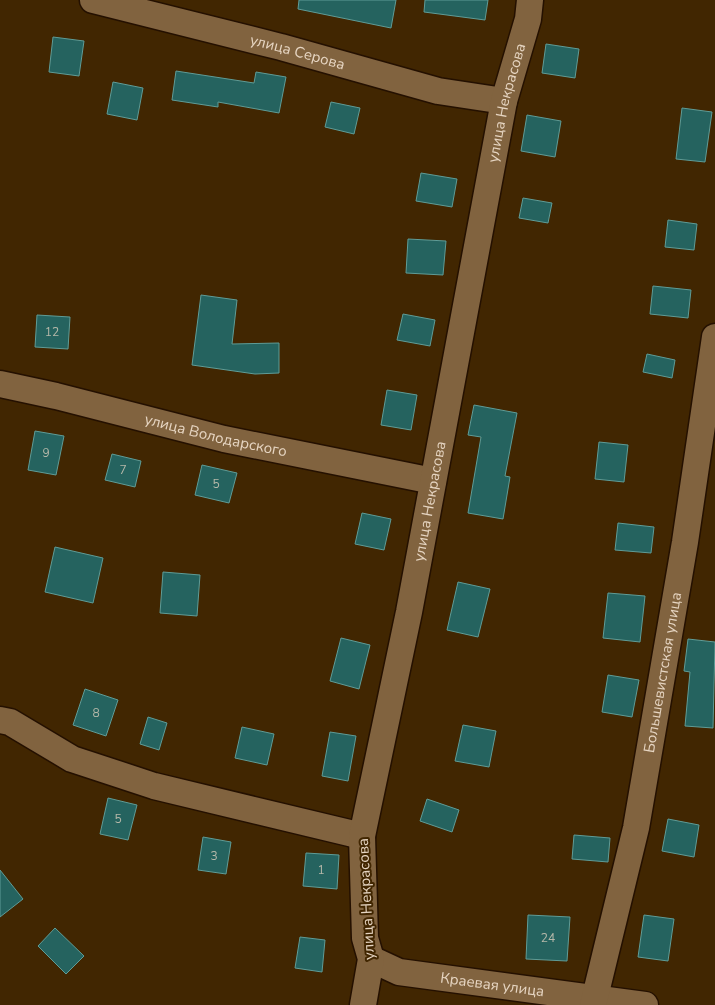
<svg xmlns="http://www.w3.org/2000/svg" width="715" height="1005" font-family="'Nunito Sans',sans-serif">
<style>
.building{fill:#25635f;stroke:#5f9c97}
.lines{fill:none;stroke-linecap:round;stroke-linejoin:round}
.minor-casing{stroke:#241000;stroke-width:29}
.minor{stroke:#81633f;stroke-width:26}
.labels{text-anchor:middle;stroke-width:4;stroke-linejoin:round;paint-order:stroke}
.number-label{font-size:12px;fill:#b6b8a9}
.street-label{font-size:15px;fill:#e6d5c2;stroke:#412601}
</style>
<rect width="100%" height="100%" fill="#412601"/>
<g class="building">
<polygon points="299,0 396,0 391,28 298,9"/>
<polygon points="425,0 488,0 485,20 424,12"/>
<polygon points="53,37 84,41 79,76 49,72"/>
<polygon points="546,44 579,49 575,78 542,73"/>
<polygon points="176,71 254,83 256,72 286,77 279,113 218,102 218,107 172,100"/>
<polygon points="113,82 143,88 137,120 107,114"/>
<polygon points="331,102 360,108 354,134 325,127"/>
<polygon points="682,108 712,112 705,162 676,159"/>
<polygon points="527,115 561,121 555,157 521,151"/>
<polygon points="421,173 457,179 452,207 416,201"/>
<polygon points="523,198 552,203 548,223 519,218"/>
<polygon points="668,220 697,224 694,250 665,247"/>
<polygon points="408,239 446,241 443,275 406,273"/>
<polygon points="653,286 691,290 688,318 650,314"/>
<polygon points="201,295 237,300 232,344 279,343 279,373 255,374 192,365"/>
<polygon points="403,314 435,320 430,346 397,340"/>
<polygon points="37,315 70,317 68,349 35,347"/>
<polygon points="647,354 675,360 672,378 643,372"/>
<polygon points="387,390 417,395 411,430 381,425"/>
<polygon points="474,405 517,413 505,476 510,477 503,519 468,513 481,437 468,435"/>
<polygon points="35,431 64,436 56,475 28,470"/>
<polygon points="599,442 628,445 624,482 595,479"/>
<polygon points="112,454 141,461 135,487 105,480"/>
<polygon points="202,465 237,473 229,503 195,495"/>
<polygon points="362,513 391,519 384,550 355,544"/>
<polygon points="618,523 654,527 651,553 615,550"/>
<polygon points="55,547 103,558 93,603 45,592"/>
<polygon points="163,572 200,575 197,616 160,613"/>
<polygon points="458,582 490,589 478,637 447,630"/>
<polygon points="608,593 645,596 640,642 603,638"/>
<polygon points="341,638 370,645 359,689 330,681"/>
<polygon points="688,639 715,642 713,728 685,726 690,672 684,671"/>
<polygon points="608,675 639,680 632,717 602,712"/>
<polygon points="85,689 118,700 106,736 73,725"/>
<polygon points="148,717 167,723 159,750 140,744"/>
<polygon points="463,725 496,731 489,767 455,761"/>
<polygon points="242,727 274,734 267,765 235,758"/>
<polygon points="330,732 356,736 348,781 322,776"/>
<polygon points="108,798 137,805 128,840 100,834"/>
<polygon points="427,799 459,810 452,832 420,821"/>
<polygon points="668,819 699,825 694,857 662,851"/>
<polygon points="574,835 610,838 608,862 572,859"/>
<polygon points="203,837 231,842 226,874 198,870"/>
<polygon points="306,853 339,855 337,889 303,886"/>
<polygon points="0,870 23,899 0,917"/>
<polygon points="528,915 570,917 567,961 526,959"/>
<polygon points="644,915 674,919 668,961 638,957"/>
<polygon points="55,928 84,956 66,974 38,946"/>
<polygon points="300,937 325,940 322,972 295,968"/>
</g>
<g class="lines">
<g class="minor-casing">
<g id="minor">
<path id="s1" d="M93 0 281 47 438 91 504 101"/>
<path id="s2" d="M0 384 56 396 224 439 433 481"/>
<polyline points="0,720 10,722 72,759 154,786 362,836"/>
<path id="s3" d="M371 959 399 972 645 1005"/>
<path id="s4" d="M363 1005 371 959 365 938 362 836 409 612 504 101 528 19 530 0"/>
<path id="s5" d="M593 1005 636 828 685 542 715 337"/>
</g>
</g>
<use href="#minor" class="minor"/>
</g>
<g class="labels">
<g class="number-label">
<text x="52" y="336">12</text>
<text x="46" y="457">9</text>
<text x="123" y="474">7</text>
<text x="216" y="488">5</text>
<text x="96" y="717">8</text>
<text x="118" y="823">5</text>
<text x="214" y="860">3</text>
<text x="321" y="874">1</text>
<text x="548" y="942">24</text>
</g>
<g class="street-label">
<text dy="5" stroke="none"><textPath href="#s1" startOffset="211">улица Серова</textPath></text>
<text dy="5" stroke="none"><textPath href="#s4" startOffset="918">улица Некрасова</textPath></text>
<text dy="5" stroke="none"><textPath href="#s2" startOffset="222">улица Володарского</textPath></text>
<text dy="5" stroke="none"><textPath href="#s4" startOffset="512">улица Некрасова</textPath></text>
<text dy="5" stroke="none"><textPath href="#s5" startOffset="340">Большевистская улица</textPath></text>
<text transform="translate(366 899) rotate(-93)" y="5">улица Некрасова</text>
<text dy="5" stroke="none"><textPath href="#s3" startOffset="125">Краевая улица</textPath></text>
</g>
</g>
</svg>
